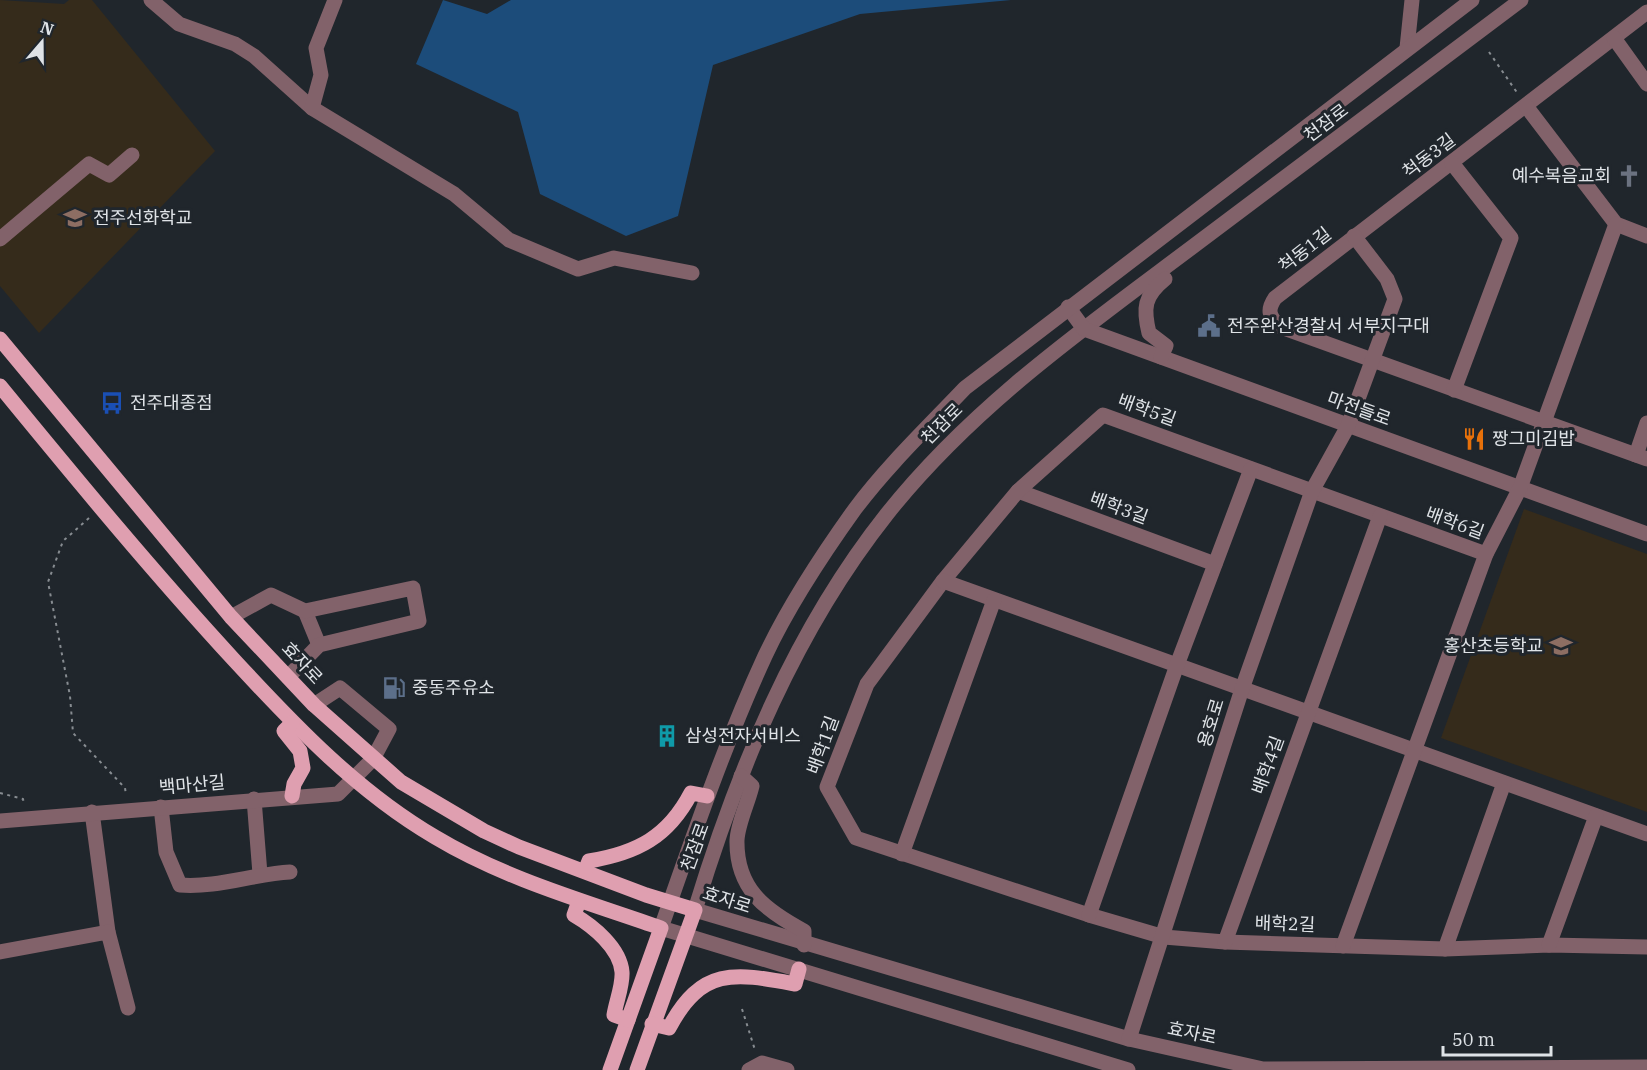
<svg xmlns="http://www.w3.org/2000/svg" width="1647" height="1070" font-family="'IBM Plex Serif','Noto Sans KR',serif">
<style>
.education{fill:#352b1b}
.forest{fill:#1c4c7a}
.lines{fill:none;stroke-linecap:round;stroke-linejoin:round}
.path{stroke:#878c91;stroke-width:2;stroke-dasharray:3 4.5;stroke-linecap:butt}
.minor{stroke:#82626a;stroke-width:15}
.major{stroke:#df9fb0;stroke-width:15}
.labels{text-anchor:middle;stroke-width:6;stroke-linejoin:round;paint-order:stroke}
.street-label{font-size:18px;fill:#dfe3e7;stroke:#20262c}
.poi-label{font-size:18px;fill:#dfe3e7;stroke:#20262c;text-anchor:start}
</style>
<rect width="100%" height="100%" fill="#20262c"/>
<g class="education">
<polygon points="0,0 64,4 69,0 92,0 215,151 39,333 0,286"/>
<polygon points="1524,509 1647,554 1647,812 1441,738"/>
</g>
<polygon class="forest" points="443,0 487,14 511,0 1011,0 860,14 713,65 678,216 626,236 540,194 518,112 416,64"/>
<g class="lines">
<g class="path">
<polyline points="1489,52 1518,94"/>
<polyline points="89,518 63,541 48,582 70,696 73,733 125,788 126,795"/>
<polyline points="0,793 23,799 24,804"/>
<polyline points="742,1009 755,1050"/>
</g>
<g class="minor">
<polyline points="151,0 179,24 235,44 254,56 312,108 454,194 509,240 578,269 614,258 692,273"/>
<path d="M1521 0C1411 83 1301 165 1191 248 1083 329 972 407 887 514 795 630 738 769 695 910L1129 1039 1263 1069 1647 1067"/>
<path d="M1647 12 1275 298C1267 310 1269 315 1278 326L1647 459"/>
<polyline points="1614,38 1647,84"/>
<polyline points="1407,48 1412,0"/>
<polyline points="1526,106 1616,224 1647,236"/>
<polyline points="312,108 321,75 316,48 335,0"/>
<polyline points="1452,163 1511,238 1454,390"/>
<polyline points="0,239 89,164 109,175 132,155"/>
<polyline points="1068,307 1084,329 1647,534"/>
<path d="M1161 357 1166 346 1149 333C1143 308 1144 296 1165 279"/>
<polyline points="1636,455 1647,423"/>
<polyline points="1018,491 1215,564"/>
<polyline points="1486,554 1103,415 1018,491 943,581 867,684 827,787 856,838 1089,915 1164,937 1225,942 1445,949 1549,945 1647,947"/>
<polyline points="943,581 1647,834"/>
<polyline points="305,611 319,645"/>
<polyline points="231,617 271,595 305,611 413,588 419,621 319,645 288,677"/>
<path d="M741 776 752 786C748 803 738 823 737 840 736 889 765 910 804 931V945"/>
<polyline points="254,799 260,874"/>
<path d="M161 807 166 852 180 885C216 888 254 874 290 872"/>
<polyline points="92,812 108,932"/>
<polyline points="0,821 338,794 373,759 389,729 340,688 314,705"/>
<polyline points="902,854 994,600"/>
<polyline points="1089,915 1177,665 1251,469"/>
<polyline points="1225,942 1380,516"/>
<polyline points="1549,945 1596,816"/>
<polyline points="1343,946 1486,554 1520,488 1616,224"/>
<polyline points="1445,949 1504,783"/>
<polyline points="0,952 108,932 128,1008"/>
<polyline points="1129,1039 1242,689 1312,491 1348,426 1395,299 1387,279 1354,236"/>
<polyline points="749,1070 762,1063 787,1070"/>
<path d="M1128 1070 661 928C693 837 724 745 765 656 789 605 822 555 855 509 888 465 928 427 965 388L1472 0"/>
</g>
<g class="major">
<polyline points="0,339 231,617 314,705 401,782 484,831 519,847 646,895 695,910 637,1070"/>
<path d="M0 386C77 480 153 572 235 661 295 726 358 792 435 837 505 879 584 901 661 928L610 1070"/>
<polyline points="292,796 294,784 303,768 300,751 284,731 292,723"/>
<path d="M585 871 589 861C637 853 668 837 691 793L707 796"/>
<path d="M579 901 574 915C593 926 620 948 622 972 623 985 616 1002 614 1015L628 1020"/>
<path d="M652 1024 669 1028C702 966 735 973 795 984L799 969"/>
</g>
</g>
<defs>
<g id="church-bare" transform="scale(1.8)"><path d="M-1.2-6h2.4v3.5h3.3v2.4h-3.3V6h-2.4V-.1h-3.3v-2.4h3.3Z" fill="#6b7280" stroke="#20262c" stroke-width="2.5" paint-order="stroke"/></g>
<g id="school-bare" transform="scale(1.8)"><path d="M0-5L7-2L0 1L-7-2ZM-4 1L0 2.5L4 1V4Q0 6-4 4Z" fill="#8d6e63" stroke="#20262c" stroke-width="2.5" paint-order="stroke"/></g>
<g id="civic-bare" transform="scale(1.8)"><path d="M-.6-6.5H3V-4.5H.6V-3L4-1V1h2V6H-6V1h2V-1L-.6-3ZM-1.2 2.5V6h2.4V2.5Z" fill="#5c6f8a" stroke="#20262c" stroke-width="2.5" paint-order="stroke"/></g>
<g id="bus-bare" transform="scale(1.8)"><path d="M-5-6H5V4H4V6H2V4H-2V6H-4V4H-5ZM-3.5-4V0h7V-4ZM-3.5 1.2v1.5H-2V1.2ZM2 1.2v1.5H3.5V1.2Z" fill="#1a4fb4" stroke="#20262c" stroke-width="2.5" paint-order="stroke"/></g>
<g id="restaurant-bare" transform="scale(1.8)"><path d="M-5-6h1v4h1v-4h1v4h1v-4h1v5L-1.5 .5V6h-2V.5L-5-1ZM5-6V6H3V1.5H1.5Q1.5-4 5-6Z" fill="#e8710a" stroke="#20262c" stroke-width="2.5" paint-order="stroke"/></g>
<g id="fuel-bare" transform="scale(1.8)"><path d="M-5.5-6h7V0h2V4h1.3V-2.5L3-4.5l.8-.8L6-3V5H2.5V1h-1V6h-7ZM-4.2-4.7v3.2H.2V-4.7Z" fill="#5c6f8a" stroke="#20262c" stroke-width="2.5" paint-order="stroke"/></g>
<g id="building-bare" transform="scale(1.8)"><path d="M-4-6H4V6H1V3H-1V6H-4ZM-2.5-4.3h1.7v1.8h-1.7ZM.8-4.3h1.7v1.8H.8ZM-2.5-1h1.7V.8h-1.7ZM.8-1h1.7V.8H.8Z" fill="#0f9aa8" stroke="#20262c" stroke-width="2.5" paint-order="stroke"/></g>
</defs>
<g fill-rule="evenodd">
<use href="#church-bare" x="1629" y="176"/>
<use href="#school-bare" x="75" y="218"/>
<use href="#civic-bare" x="1209" y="326"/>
<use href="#bus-bare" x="112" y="403"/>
<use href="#restaurant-bare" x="1474" y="439"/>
<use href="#school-bare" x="1561" y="646"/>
<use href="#fuel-bare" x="394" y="688"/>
<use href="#building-bare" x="667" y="736"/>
</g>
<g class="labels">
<g class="street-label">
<text transform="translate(1326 123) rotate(-37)" y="6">천잠로</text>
<text transform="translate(1429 156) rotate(-37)" y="6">척동3길</text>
<text transform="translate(1305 250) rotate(-38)" y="6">척동1길</text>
<text transform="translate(1359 409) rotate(20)" y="6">마전들로</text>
<text transform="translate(1147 410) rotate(20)" y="6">배학5길</text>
<text transform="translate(942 424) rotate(-45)" y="6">천잠로</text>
<text transform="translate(1119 508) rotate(20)" y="6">배학3길</text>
<text transform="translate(1455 523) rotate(20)" y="6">배학6길</text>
<text transform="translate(302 663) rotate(47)" y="6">효자로</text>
<text transform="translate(1211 723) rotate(-73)" y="6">용호로</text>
<text transform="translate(823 745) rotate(-70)" y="6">배학1길</text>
<text transform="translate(1268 765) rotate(-70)" y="6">배학4길</text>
<text transform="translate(192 785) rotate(-5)" y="6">백마산길</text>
<text transform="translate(695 847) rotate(-70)" y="6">천잠로</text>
<text transform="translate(727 900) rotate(18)" y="6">효자로</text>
<text transform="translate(1285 924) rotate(2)" y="6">배학2길</text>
<text transform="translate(1192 1033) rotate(12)" y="6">효자로</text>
</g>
<g class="poi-label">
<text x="1611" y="182" text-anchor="end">예수복음교회</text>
<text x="93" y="224">전주선화학교</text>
<text x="1227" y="332">전주완산경찰서 서부지구대</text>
<text x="130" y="409">전주대종점</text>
<text x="1492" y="445">짱그미김밥</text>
<text x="1543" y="652" text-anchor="end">홍산초등학교</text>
<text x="412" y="694">중동주유소</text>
<text x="685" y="742">삼성전자서비스</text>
</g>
</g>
<g transform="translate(42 42) rotate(20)" stroke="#20262c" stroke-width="4.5" paint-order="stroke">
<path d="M0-4.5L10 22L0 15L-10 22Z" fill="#dfe3e7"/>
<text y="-9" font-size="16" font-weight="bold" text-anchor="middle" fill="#dfe3e7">N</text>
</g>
<path d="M1443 1046v9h108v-9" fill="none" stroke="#dfe3e7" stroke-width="3"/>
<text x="1452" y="1046" font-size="18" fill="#dfe3e7" stroke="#20262c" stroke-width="4.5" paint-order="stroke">50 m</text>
</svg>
